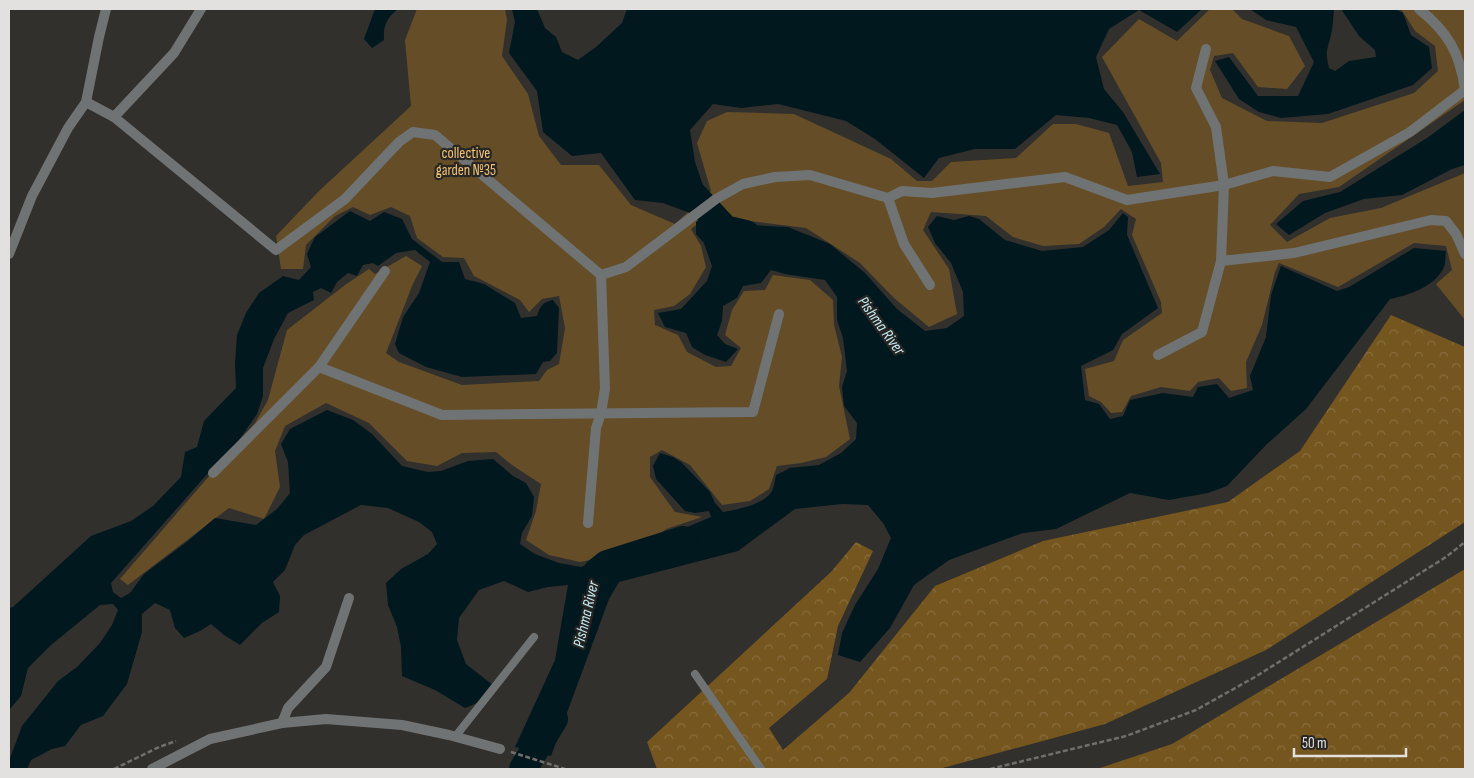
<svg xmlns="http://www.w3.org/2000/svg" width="1474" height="778" font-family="'Sofia Sans Condensed',sans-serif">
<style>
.green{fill:#654e27}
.forest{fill:url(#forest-crowns)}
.water{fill:#01181e}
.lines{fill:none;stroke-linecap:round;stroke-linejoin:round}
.river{stroke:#01181e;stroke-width:28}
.path{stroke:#716f6c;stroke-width:2.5;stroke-dasharray:5 2.5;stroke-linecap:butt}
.service{stroke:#707373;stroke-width:8}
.minor{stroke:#707373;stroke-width:10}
.labels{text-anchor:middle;stroke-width:4.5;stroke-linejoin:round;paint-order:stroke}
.park-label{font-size:15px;fill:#f3c473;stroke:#282623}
.water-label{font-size:16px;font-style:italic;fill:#c3ecf6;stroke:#282623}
</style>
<defs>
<pattern id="forest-crowns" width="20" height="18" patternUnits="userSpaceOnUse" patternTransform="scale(1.25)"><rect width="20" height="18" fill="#75561e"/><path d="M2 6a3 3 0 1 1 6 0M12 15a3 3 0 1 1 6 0" fill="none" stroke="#886e3e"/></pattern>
</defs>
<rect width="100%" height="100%" fill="#32302d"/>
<polygon class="green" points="417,9 505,9 507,20 502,56 528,94 539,136 561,165 599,165 631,205 675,224 711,191 697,143 707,121 727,112 794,114 891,159 917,181 932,181 951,162 1016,158 1053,124 1076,124 1109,133 1128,186 1163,182 1161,163 1102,57 1139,19 1177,41 1210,9 1232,9 1242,19 1289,36 1305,66 1287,89 1258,87 1233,53 1214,56 1210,70 1222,98 1267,121 1322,123 1414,93 1438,71 1435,46 1415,31 1401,9 1465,9 1465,100 1339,187 1299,194 1270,225 1287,242 1330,218 1381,208 1465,173 1465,320 1436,284 1452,270 1446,246 1414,243 1338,287 1279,263 1275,272 1262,325 1246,362 1247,388 1231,391 1219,378 1198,382 1190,391 1161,387 1131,396 1122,412 1111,413 1101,402 1089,396 1085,369 1114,361 1123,340 1162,313 1161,302 1132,235 1136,219 1121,209 1104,227 1079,244 1043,246 1013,237 986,216 931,212 923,230 949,269 957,314 929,327 894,298 860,263 806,228 734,219 716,210 691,229 701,246 706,267 690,294 674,306 654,310 655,325 678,335 687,352 716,367 731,366 741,348 725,335 732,310 744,291 765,290 773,275 810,280 833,300 834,325 842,357 839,386 850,439 826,457 801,463 777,466 769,489 750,501 722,505 690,465 662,450 650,457 650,477 675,512 702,517 666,529 639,550 580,562 549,555 526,540 536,511 541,484 512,465 496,452 462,453 437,466 407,461 369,423 326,403 285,426 275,451 280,487 264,519 229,508 128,585 120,579 255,423 268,400 287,330 345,285 369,269 375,274 406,256 422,266 412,286 386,353 399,362 462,385 539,381 547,370 559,364 565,328 559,296 542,299 529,312 520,300 474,276 464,258 443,257 417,238 410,216 391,207 370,215 353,207 335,216 306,245 303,269 281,269 276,236 319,191 411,106 405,40"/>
<g class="forest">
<polygon points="1391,315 1465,347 1465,522 1266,650 1105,724 939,769 657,769 647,742 831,572 856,542 873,551 838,626 827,679 769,728 783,750 849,693 935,586 1043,541 1228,502 1300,451"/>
<polygon points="1465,569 1465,769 1097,769 1172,744"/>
</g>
<g class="water">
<path d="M375 9H398C387 18 383 25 384 40L372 48 364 39Z"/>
<polygon points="512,9 537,9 545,28 556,37 562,52 578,60 596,47 622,23 627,9 1202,9 1177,32 1139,10 1109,29 1096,57 1104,89 1123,112 1160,174 1137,177 1132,152 1117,125 1089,118 1056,115 1015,149 975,149 939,158 924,178 875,139 846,121 778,104 741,108 713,104 690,130 695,162 706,194 690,213 663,203 635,200 601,153 572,156 543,132 537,91 509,53 515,22"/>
<path d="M1250 9H1339L1334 10C1333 19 1333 27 1331 35 1327 51 1325 51 1329 68L1335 71 1349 61 1376 57 1375 50 1359 36 1341 9H1395L1403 13 1411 35 1429 47 1432 68 1413 85 1328 114 1281 118 1259 112 1239 99 1215 61 1229 57 1258 96H1298L1314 62 1296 27 1266 20Z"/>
<polygon points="1465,110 1465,165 1452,169 1402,195 1364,199 1325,213 1289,235 1276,224 1303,201 1340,192 1427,138"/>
<path d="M350 211 370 221 384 212 402 219 412 239 442 262H459L465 279 484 284 515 303 521 318 537 316C540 306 543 302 553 300L559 308 557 353 550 361 543 362 536 374 462 377 426 367 399 353 395 344 403 317 419 293 430 262 415 250 396 253 378 266 373 263 363 265 357 276 348 273 337 282 331 293 321 288 313 292 314 300 288 313 274 339 263 368V396L257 414 225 460 209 472 111 583 113 592 121 598 130 593 144 574 188 541 215 518 256 525 277 509 290 493 288 462 281 444 290 429 327 410 353 420 372 434 402 466 428 472 441 471 468 461 493 459 513 476 526 483 534 497 532 516 522 533 520 544 535 554 559 563 581 567 597 561 645 554 656 542 669 532 685 528 711 517 709 511 695 513 685 511 656 479 653 466 660 453 673 457 681 462 710 492 715 503 723 512C737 510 765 504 772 491 774 487 775 480 776 475L790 468 819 465 841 453 856 439 857 423 844 406 842 387 847 371 845 354 843 338 837 320V297L825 280 785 274 771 270 761 283 743 286 737 298 723 306 722 321 717 335 725 344 738 349 726 362 705 355 692 347 686 333 665 327 658 313 681 309 707 281 712 266 704 243 696 234V222L707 214 722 220 749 225 788 227 830 244 865 273 897 309 925 331 947 328 964 316 963 292 951 263 935 243 928 227 937 216 954 220 969 216 979 219 1005 240 1042 251 1083 247 1109 230 1123 213 1128 217 1127 235 1158 308 1122 334 1113 350 1081 366 1085 400 1099 404 1110 419 1123 416 1130 400 1163 393 1193 397 1198 387 1217 384 1229 398 1253 390 1250 376 1266 337 1271 295 1281 266 1337 291 1349 287 1414 248 1446 251C1445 256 1446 263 1444 267 1435 287 1409 295 1390 299L1306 409 1266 445 1227 486 1208 493 1169 500 1130 493 1056 529 1023 533 949 560 914 585 890 628 860 662 838 655 842 633 855 605 878 569 891 538 883 523 868 505 842 504 795 509 738 551 619 582 609 599 551 756 515 747 555 660 568 585 548 587 528 592 504 581 479 590 459 618 457 640 466 664 494 686 482 701 465 708 435 690 402 676 401 647 397 627 388 605 386 583 401 569 428 554 437 544 432 532 419 522 388 508 361 505 304 535 295 545 285 570 273 582 280 596 279 612 262 623 240 645 224 635 211 624 200 631 184 638 175 628 170 610 155 603 142 614V632L127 684 103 716 81 725 65 746 52 749 31 760 27 769H9V761L22 726 58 681 77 667 100 643 112 625 118 610 113 604 100 605 51 645 28 668 21 696 9 710V608L13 607 91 536 131 521 153 506 181 477 185 452 197 447 204 421 236 388 235 363 237 335 246 313 259 293 283 276 299 280 311 267 307 254 315 237Z"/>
</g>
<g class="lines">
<g class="river">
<polyline points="678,173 688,189 725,229 746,234"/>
<polyline points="597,572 607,564 683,540"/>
<polyline points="523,769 554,719"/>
</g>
<g class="path">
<polyline points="511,752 565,769"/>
<polyline points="114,769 159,747 176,741"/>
<polyline points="990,769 1126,736 1196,710 1255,677 1446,557 1465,542"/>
</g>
<g class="service">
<polyline points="695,674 761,769"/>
<polyline points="455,737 534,637"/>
</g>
<g class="minor">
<path d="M86 102 114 117 276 250 345 199 399 142 413 132 435 135 601 275 626 267 716 199 743 184 775 177 810 175 888 198 902 191 932 193 1065 177 1127 200 1224 185 1273 171 1330 177 1410 132 1465 90C1460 53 1448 32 1419 9"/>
<polyline points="114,117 174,53 201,9"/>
<polyline points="888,198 904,244 930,285"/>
<polyline points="9,254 32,196 68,128 86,102 99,37 106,9"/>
<polyline points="1221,261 1294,253 1431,220 1446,221 1456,234 1465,254"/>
<polyline points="1158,355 1202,332 1221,261 1224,185 1216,127 1196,88 1206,49"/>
<polyline points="319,367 442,415 753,412 779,314"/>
<polyline points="213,473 319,367 385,271"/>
<polyline points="588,523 596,428 601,413 605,389 601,275"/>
<polyline points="282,723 288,708 326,667 349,598"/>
<polyline points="152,769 210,739 282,723 326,719 402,725 449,735 500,749"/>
</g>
</g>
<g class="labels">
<g class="park-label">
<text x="466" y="158">collective<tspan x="466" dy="17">garden №35</tspan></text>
</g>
<g class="water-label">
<text transform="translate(882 325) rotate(54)" y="6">Pishma River</text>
<text transform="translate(585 614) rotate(-77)" y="6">Pishma River</text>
</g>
</g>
<rect width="1474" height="778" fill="none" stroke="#e3e1df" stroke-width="20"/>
<path d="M1294 748v8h112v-8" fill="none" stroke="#e3e1df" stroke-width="2.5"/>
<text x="1302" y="748" font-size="15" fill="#e3e1df" stroke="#282623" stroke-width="4" paint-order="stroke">50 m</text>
</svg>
